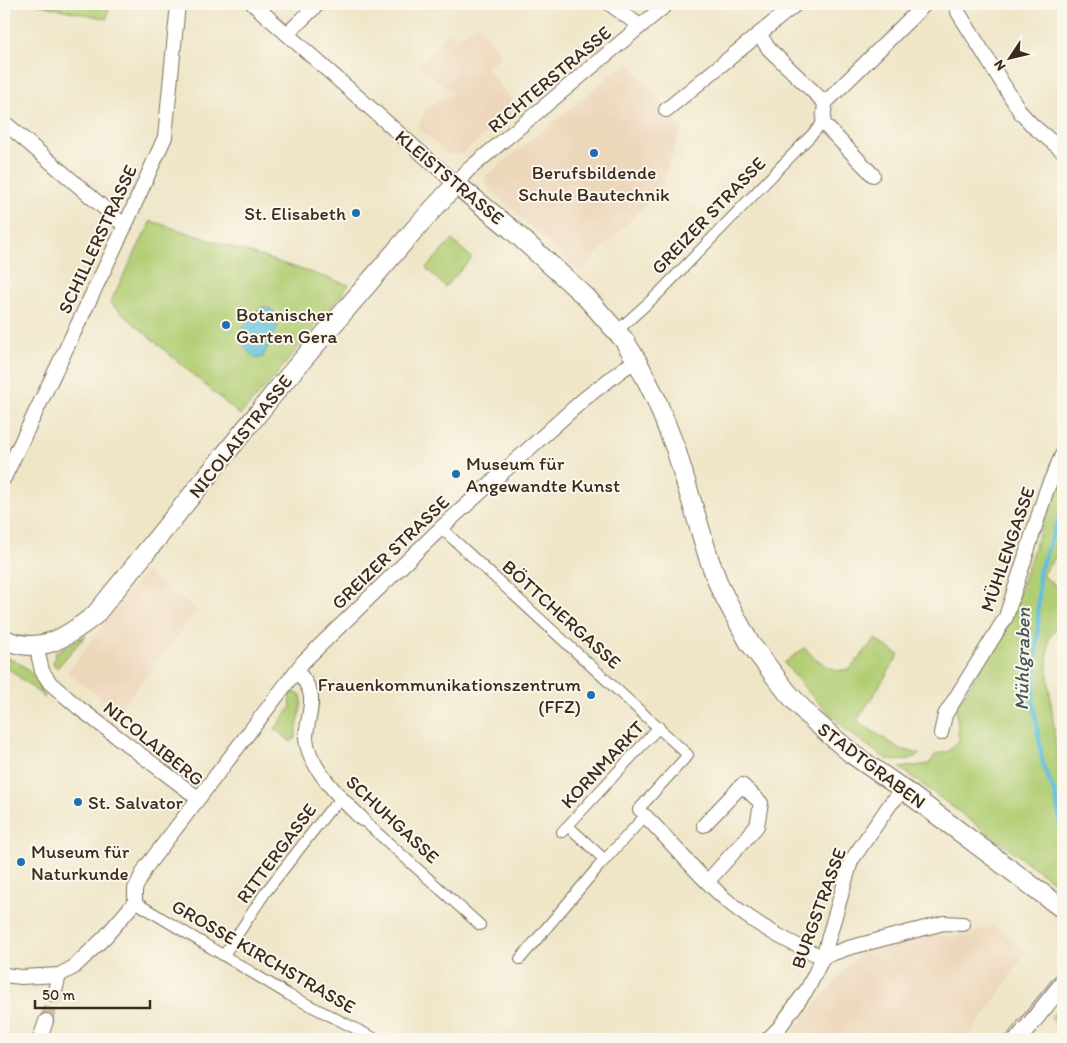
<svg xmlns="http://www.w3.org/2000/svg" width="1067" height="1043" font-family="Itim,sans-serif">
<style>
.built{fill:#edd7bb}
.green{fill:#b2ce74;stroke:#767c49}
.water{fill:#5dbfdb;stroke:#4c747c}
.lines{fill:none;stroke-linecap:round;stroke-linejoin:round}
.stream{stroke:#5dbfdb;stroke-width:4.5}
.minor-tunnel{stroke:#cbc0a6;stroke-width:14;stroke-dasharray:14 7;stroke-linecap:butt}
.pedestrian-casing{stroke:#7a6c5a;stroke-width:12}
.minor-casing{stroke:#7a6c5a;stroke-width:16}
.secondary-casing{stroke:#7a6c5a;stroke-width:21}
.pedestrian{stroke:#fff;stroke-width:10}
.minor{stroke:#fff;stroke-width:14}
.secondary{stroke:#fff;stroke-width:19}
.tram{stroke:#3b2a1e;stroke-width:1}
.poi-dot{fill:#1f6fb2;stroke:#fbf7ec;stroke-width:2}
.labels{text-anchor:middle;stroke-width:4;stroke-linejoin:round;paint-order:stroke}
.street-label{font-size:19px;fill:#3b2a1e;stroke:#fbf7ec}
.poi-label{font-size:19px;fill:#3b2a1e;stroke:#fbf7ec;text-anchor:start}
.water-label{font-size:20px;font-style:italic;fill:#455757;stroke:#fbf7ec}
</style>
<rect width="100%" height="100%" fill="#fbf7ec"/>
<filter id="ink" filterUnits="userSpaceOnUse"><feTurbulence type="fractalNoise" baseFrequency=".02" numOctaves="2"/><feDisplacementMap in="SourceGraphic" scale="10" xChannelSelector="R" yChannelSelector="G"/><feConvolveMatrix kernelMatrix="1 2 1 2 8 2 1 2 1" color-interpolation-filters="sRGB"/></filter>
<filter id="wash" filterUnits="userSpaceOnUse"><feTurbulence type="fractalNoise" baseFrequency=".0096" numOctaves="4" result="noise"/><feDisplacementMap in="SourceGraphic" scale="20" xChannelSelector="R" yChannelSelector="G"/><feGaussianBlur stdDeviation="1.12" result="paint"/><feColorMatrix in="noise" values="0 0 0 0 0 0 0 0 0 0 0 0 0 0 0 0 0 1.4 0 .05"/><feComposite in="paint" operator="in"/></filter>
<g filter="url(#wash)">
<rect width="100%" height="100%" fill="#efe6c8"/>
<g class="built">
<polygon points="477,25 502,55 486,68 518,108 461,154 449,155 418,127 425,112 432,104 453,93 420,66 449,31 457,39"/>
<polygon points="628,61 682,129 658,193 580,271 488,188 485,183 485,177"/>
<polygon points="145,571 197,610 118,712 67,672"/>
<polygon points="994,926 1027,952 968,1039 787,1039 864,947 931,934 955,937"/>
</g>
<g class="green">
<polygon points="35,4 109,4 107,19"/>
<polygon points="151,221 349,285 272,380 240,415 110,303"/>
<polygon points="452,240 472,258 445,287 426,268"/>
<polygon points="1063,485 1063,536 1054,548 1059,552 1042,575 1063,592 1063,620 1049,638 1047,666 1063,810 1063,883 1051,880 900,768 929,764 936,754 949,751 959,740 956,708 1008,624 1054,491"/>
<polygon points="86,635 57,668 53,664 56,652"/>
<path d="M875 639 899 655 857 721 900 749 920 754C910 761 898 762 886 759L846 730 810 694 784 663 804 648 816 659 836 671 850 669Z"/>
<path d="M4 657C27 663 36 677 45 698L4 665Z"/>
<polygon points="294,692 301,695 302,701 295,738 291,742 275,729 291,707 289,696"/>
<polygon points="1063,1003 1063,1039 1052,1039 1059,1027 1051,1017"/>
</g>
<path class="water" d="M263 307 271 309 280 321 263 357 257 359C230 340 240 324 263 307Z"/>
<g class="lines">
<polyline class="stream" points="1063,508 1039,572 1038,626 1033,700 1043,765 1056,796 1063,842"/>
</g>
</g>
<g filter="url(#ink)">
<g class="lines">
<polyline class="minor-tunnel" points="46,1021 54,995"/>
<g class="pedestrian-casing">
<g id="pedestrian">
<polyline points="617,331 659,293 823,123"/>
<polyline points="441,528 688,755 638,810 645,816 599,866 520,959"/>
<polyline points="362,819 480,925"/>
<polyline points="568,826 605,860"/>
<polyline points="562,832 659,727"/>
<polyline points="135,902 289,995 376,1039"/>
<polyline points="224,955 265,893 328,812 341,800"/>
</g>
</g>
<g class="minor-casing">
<g id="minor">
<polyline points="253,4 456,184 468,170 667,4"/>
<polyline points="610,4 640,26"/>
<polyline points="796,4 759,34 769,49 825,103"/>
<polyline points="958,12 1021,113 1033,126 1063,151"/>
<polyline points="287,34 318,4"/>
<polyline points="666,110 759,34"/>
<polyline points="4,122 125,226"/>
<polyline points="873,175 823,123 825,103 925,4"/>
<polyline points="4,478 125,226 165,137 178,4"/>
<polyline points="36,645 42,671 50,683 79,708 198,798"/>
<path d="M297 671C314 691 313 698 308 723 307 728 306 733 306 738 308 767 342 800 362 819"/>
<polyline points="941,733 945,715 1006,617 1047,489 1063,453"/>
<path d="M645 816C674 844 699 878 731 904 757 925 792 945 823 957L848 948 944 923 963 924"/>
<polyline points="704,825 742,785 761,803 757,826 708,881"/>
<polyline points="4,975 21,977 59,975 74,967 105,937 135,902 135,889 146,867 303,662 441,528 584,399 623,369 637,361"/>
<polyline points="54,995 59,975"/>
<polyline points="40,1039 46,1021"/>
<polyline points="768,1039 779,1028 808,988 823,957 851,861 891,803 904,790"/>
</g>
</g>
<g class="secondary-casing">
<g id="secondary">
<path d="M4 639C40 656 67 637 95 615L281 385 414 230 456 184 511 229 586 297 624 340 637 361 656 399 676 450 709 559 720 588 749 642 787 692 811 718 852 754 904 790 1063 909"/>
<polyline points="1017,1039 1063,982"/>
</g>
</g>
<use href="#pedestrian" class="pedestrian"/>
<use href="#minor" class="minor"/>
<use href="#secondary" class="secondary"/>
<g class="tram">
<polyline points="4,1032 22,1039"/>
<polyline points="1007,1039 1063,969"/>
</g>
</g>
</g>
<g class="poi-dot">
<circle cx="594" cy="153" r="5"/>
<circle cx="356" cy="213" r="5"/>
<circle cx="226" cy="325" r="5"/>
<circle cx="456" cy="474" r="5"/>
<circle cx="591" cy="695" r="5"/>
<circle cx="78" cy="802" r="5"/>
<circle cx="21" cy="862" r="5"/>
</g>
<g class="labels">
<g class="street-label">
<text transform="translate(549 79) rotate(-40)" y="7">RICHTERSTRASSE</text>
<text transform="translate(450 177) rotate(40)" y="7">KLEISTSTRASSE</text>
<text transform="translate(708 215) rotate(-46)" y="7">GREIZER STRASSE</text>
<text transform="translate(97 239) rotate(-65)" y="7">SCHILLERSTRASSE</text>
<text transform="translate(240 436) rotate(-51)" y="7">NICOLAISTRASSE</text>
<text transform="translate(1007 549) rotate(-71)" y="7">MÜHLENGASSE</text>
<text transform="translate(390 552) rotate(-44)" y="7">GREIZER STRASSE</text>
<text transform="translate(562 614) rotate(42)" y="7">BÖTTCHERGASSE</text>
<text transform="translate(154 743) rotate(39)" y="7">NICOLAIBERG</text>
<text transform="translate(602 764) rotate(-47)" y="7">KORNMARKT</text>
<text transform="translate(872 765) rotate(37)" y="7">STADTGRABEN</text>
<text transform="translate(393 819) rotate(43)" y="7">SCHUHGASSE</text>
<text transform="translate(276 853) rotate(-53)" y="7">RITTERGASSE</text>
<text transform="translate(818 908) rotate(-70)" y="7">BURGSTRASSE</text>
<text transform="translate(264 956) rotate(30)" y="7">GROSSE KIRCHSTRASSE</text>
</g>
<g class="poi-label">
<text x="594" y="179" text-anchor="middle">Berufsbildende<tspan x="594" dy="22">Schule Bautechnik</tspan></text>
<text x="346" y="220" text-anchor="end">St. Elisabeth</text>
<text x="236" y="321">Botanischer<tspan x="236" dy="22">Garten Gera</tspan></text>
<text x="466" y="470">Museum für<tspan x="466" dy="22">Angewandte Kunst</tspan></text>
<text x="581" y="691" text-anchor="end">Frauenkommunikationszentrum<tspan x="581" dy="22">(FFZ)</tspan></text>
<text x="88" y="809">St. Salvator</text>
<text x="31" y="858">Museum für<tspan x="31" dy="22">Naturkunde</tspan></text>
</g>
<g class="water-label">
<text transform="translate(1022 659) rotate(-89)" y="7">Mühlgraben</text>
</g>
</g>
<rect width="1067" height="1043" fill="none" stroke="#fbf7ec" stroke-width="20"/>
<g transform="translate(1010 58) rotate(235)" stroke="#fbf7ec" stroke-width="4" paint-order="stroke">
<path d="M0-4L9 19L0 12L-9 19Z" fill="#3b2a1e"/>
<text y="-8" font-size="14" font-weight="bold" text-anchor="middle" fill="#3b2a1e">N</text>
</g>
<path d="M35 1000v8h115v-8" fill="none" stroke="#3b2a1e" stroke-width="2.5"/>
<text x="42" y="1000" font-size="15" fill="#3b2a1e" stroke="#fbf7ec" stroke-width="4" paint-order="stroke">50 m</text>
</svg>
